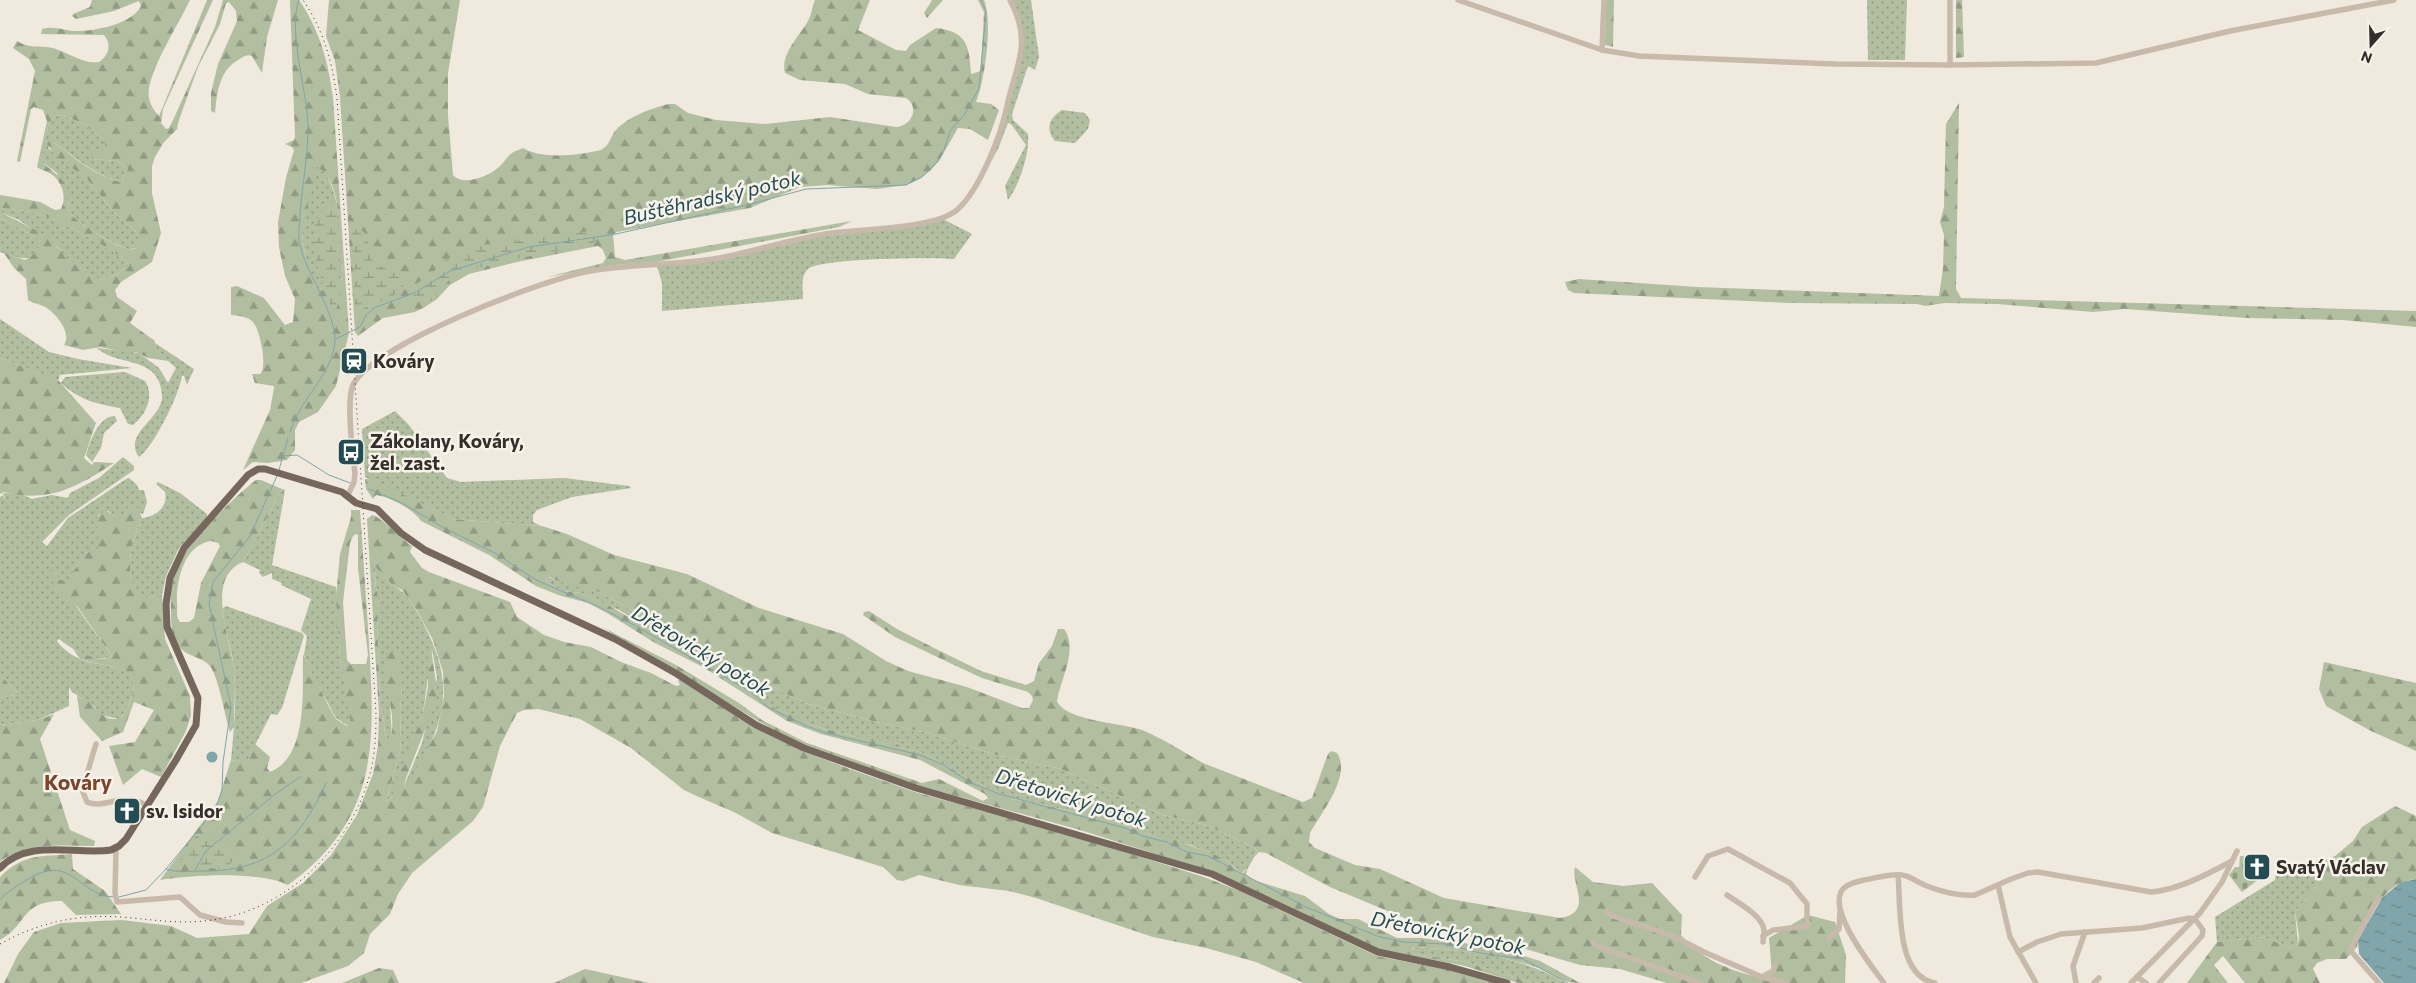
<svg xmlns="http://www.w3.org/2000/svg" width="2416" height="983" font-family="Commissioner,sans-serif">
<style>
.grass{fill:url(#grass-dots)}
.forest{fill:url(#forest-firs);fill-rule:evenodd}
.wetland{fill:url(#wetland-marsh)}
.cemetery{fill:url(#cemetery-stones)}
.water{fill:url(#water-ripples)}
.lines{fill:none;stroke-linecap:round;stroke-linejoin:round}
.stream{stroke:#80a5aa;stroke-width:1}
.minor{stroke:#c7baab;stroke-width:5.5}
.major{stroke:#76675c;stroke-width:7}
.rail{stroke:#362e2a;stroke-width:1;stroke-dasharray:1 4;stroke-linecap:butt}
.labels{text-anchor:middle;stroke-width:5;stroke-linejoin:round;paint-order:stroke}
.poi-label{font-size:19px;font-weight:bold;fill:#362e2a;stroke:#f8f3ea;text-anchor:start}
.water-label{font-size:20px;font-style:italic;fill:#234c53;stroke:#f8f3ea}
.quarter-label{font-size:21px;font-weight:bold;fill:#7d442b;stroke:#f8f3ea}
</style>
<defs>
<pattern id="grass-dots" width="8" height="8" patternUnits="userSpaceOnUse" patternTransform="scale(1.25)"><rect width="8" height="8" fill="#b1bea0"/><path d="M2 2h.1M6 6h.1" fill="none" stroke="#919b83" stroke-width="1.8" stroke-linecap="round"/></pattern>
<pattern id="forest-firs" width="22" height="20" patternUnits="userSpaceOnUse" patternTransform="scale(1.25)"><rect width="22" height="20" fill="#b1bea0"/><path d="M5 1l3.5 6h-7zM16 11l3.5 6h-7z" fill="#919b83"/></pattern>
<pattern id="wetland-marsh" width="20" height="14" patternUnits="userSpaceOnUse" patternTransform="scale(1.25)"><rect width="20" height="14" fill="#b1bea0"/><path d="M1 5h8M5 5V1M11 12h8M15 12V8" fill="none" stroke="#919b83"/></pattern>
<pattern id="cemetery-stones" width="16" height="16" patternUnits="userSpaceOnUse" patternTransform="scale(1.25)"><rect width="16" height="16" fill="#b1bea0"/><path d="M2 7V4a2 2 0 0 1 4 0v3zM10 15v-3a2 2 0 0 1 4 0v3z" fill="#919b83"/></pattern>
<pattern id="water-ripples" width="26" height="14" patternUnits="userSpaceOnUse" patternTransform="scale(1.25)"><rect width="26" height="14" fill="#80a5aa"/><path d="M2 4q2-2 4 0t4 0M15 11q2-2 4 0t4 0" fill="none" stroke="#6a878b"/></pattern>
</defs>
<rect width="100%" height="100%" fill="#f0e9de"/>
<g class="grass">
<path d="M1010 0H1031L1039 57 1035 70 1028 66 1012 114 1013 120 1028 134C1030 154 1019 185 1008 200L1005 186 1026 145 1011 124 1008 123 998 149 983 176 1004 122 1022 38Z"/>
<polygon points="1867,0 1907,0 1905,60 1868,60"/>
<path d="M1062 110 1085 113 1090 120 1088 129 1075 143 1055 141C1045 129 1049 118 1062 110Z"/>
<path d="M61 115 80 122 103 139 105 146 92 159 117 161 128 169 121 182C95 175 75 157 53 142L48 148 87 179 114 212 137 233 141 245C137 248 134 249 129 249 115 246 75 222 68 210L69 202 57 173 42 162C41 149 46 126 55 116Z"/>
<path d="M314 166C341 168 348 270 339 289L333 292 317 289 306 263 302 234Z"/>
<path d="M0 208C15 209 28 211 42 215 58 220 124 253 129 266L117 274 101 280C86 272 65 262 58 247L19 220 0 212Z"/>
<path d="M0 218 40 239C36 267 19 258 0 252Z"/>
<path d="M941 218 972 234 954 259C933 257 819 258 808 269 800 277 803 288 803 299L662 311V283L657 266 718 259 829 233 922 223Z"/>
<polygon points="0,319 49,352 78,359 132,368 60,375 58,381 0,358"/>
<path d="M155 343 194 369 187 385 184 376H182C179 395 154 446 139 457 122 432 165 418 162 394 159 355 117 367 97 348L139 353 159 368 168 383 176 368 154 348Z"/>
<path d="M125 372 145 381C155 396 146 415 133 425L128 424 120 408C97 404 79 400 61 383L65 377Z"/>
<polygon points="395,411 409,425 447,478 461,482 564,478 629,486 631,488 572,497 537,510 533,515 533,522 541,526 454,519 365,477 362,429"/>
<path d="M115 416 117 421 104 433 101 448 92 462 86 455C90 442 98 416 115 416Z"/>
<path d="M123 457 134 466V470L69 515 42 542 47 546 68 518 126 479 129 478 137 485 139 490H144L147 502 143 514 139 513 138 508 127 509 124 518 115 516 108 511 98 515V550L94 553 86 552 75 569 71 606H76L112 656C96 665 72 649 59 639L57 641C61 648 74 657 82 660 102 668 144 662 131 699 128 707 125 715 119 719L101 715 94 706 72 692 69 687V706L38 720 0 725V698L19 694 0 675V497L3 495 6 501 3 493 21 494 32 499 52 495 68 498 70 493 99 478Z"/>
<path d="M158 482 180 493 207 514V518L179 548 166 576 162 595 146 598 139 597C123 572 131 542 142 518 155 517 169 507 165 492L156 484Z"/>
<polygon points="282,489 285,490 272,565 336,587 340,658 352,724 350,727 336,718 313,676 304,655 307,636 301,630 311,599 281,585 282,583 272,579 272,573 263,577 259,573 260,570 243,562"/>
<path d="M376 567C384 571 386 582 394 586 408 594 414 606 422 621 449 671 451 707 423 758 418 768 414 781 406 788L404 786 422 743 437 678 432 649 423 713 392 797 386 802 400 751 401 739 400 711 402 686 397 655 390 705 392 737 387 739C382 727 386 717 380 706L377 613C382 601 372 583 376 567Z"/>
<polygon points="546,577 599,592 661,626 705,644 784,693 808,704 876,722 924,732 996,755 1061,769 1163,815 1206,825 1255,848 1257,852 1248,868 1241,873 1227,861 1191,845 1152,835 1101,817 1010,798 994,792 923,753 904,748 896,743 856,737 807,724 793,715 775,708 726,671 666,639 621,611 581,593 563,591 548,583"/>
<path d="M226 606 302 633 304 636 282 708 277 715 271 714 246 763 231 760C234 730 237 699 234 670 233 649 223 629 223 608Z"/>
<polygon points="2277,863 2312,869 2318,863 2320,883 2295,912 2298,944 2291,948 2263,937 2217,942 2215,917 2275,880"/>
<path d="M1414 947C1466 950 1521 956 1566 983H1533L1466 962 1415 954 1412 951Z"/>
</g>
<g class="forest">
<path d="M92 0H190C178 25 154 62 149 88 147 100 152 108 159 116L207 0H213L163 109 161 123 166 129 169 128 174 118 215 27 223 0H278L267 37 262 73 252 56C246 54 243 57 238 60 219 71 217 93 215 113L211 111V93L218 64 237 21 236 11 229 2 226 3 220 24 198 67 179 120 177 127 178 128 164 142 155 157 152 166V193L161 233 152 262 121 282 115 290 117 297 137 311 130 323 155 341 154 348 169 361 148 358 136 352H124L100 347 83 350 64 345C72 333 57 315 47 308 41 304 34 304 28 300L26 279 14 268 4 253 25 260C34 256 38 249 40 239L0 218V212L47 236 68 259 101 280 117 274 129 266C124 253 57 220 42 215 28 211 15 209 0 208V195L24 199 40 202 55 210 61 209C67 197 62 181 51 174 46 171 41 170 37 167L47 121 43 110 34 107 31 109 20 162 17 161 35 71 29 59 13 48 17 41C29 49 40 45 53 48 67 52 85 65 99 62 109 55 112 45 104 35L41 34 42 29C55 25 64 31 77 31 96 31 132 24 141 6L139 1 136 2 114 11 76 19 72 16 73 14 90 7ZM61 115 80 122 103 139 105 146 100 150 91 151 92 159 117 161 128 169 121 182C95 176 74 157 53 142L49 141 47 144 54 154 87 179 114 212 137 233 140 245C137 248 134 250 129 249 116 247 75 222 68 210 72 182 61 179 43 163 41 149 46 126 55 116Z"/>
<path d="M290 0H299C320 31 328 61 333 98L349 333 336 386 318 412 299 422 295 430V450L287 460 268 463 253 462 243 470 270 410 274 388V386L255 383 252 374H260C268 367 260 330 253 322 247 316 239 316 231 315V287L237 286 264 298 285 325 293 322 295 299 285 276 279 247 278 222 286 178 294 150 292 147 285 144 294 140 295 137ZM316 166C324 170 332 182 334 191 340 210 347 272 339 289L333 292 317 289 306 263 302 234Z"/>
<path d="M329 0H460L448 73V116L453 175C463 187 489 176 499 167 504 163 507 156 512 153 515 151 520 149 523 148 543 160 579 155 601 150 610 145 610 138 615 131 627 117 652 108 669 104H675L688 113 716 120 765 124 830 117 896 127C912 126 920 107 906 98L868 94 845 84 800 80 785 73C780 53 801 35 809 19 812 13 812 6 815 0H870L858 30 896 50 906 51 910 45 936 28C968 32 969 46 971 74L981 71 984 12 978 0H984C993 22 985 80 976 102L991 104 999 110 988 140 970 129 958 128 939 161 931 170 921 178 906 185 877 189 827 185 800 187 750 208 617 232 613 235 615 257 625 260 852 221 839 227 656 262 614 265 547 277 603 263 606 258 603 250 598 246 517 262 469 274 450 285 437 299 425 307 415 312 383 318 358 336 355 332 340 97 335 61 326 36Z"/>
<polygon points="932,0 943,0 927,18 924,13"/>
<polygon points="1606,0 1614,0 1613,47 1605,45"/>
<polygon points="1956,0 1962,0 1964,57 1956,58"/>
<polygon points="1959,103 1956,289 1961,298 2416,311 2416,327 2343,320 2247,318 2125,309 2093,312 1997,304 1945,303 1925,306 1917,304 1791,303 1574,293 1568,290 1565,282 1579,279 1697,287 1939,296 1943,268 1944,235 1940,222 1944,207 1946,124"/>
<path d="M0 358 59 381 96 423 84 458 92 465 94 462 114 463C76 488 48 503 4 492L0 494Z"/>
<path d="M365 479H371L454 519 542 526 567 534 614 555 687 574 759 608 843 634 886 661 908 671 967 687 1022 708H1029L1033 700 1032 696 1028 692 982 678 952 664 895 637 863 615 864 612 869 611 897 629 940 651 981 671 1026 685 1034 681 1039 663 1052 646 1058 629H1064C1079 649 1060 680 1057 701 1065 721 1123 723 1142 730 1164 739 1183 752 1203 763L1303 802 1312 798 1328 754 1331 751 1337 753C1352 776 1321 813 1310 833L1309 842 1315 848 1355 865 1380 869 1444 898 1560 918C1595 912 1570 884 1575 867L1593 882 1623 886 1652 883 1682 915 1681 935C1701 960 1733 972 1763 978L1772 974 1769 938 1808 915 1835 922 1846 955 1845 983H1667L1620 969 1580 965 1499 941 1438 932 1330 887 1266 853 1259 852 1254 857 1257 851 1255 848 1206 825 1163 815 1061 769 996 755 924 732 876 722 808 704 784 693 705 644 661 626 599 592 566 584 549 577 546 578 548 583 563 591 581 593 608 605 666 639 726 670 748 685 775 708 796 716 807 724 856 737H875L894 742 904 748 923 753 994 792 1013 799 1101 817 1152 835 1165 836 1213 854 1227 861 1239 872 1243 873 1248 868 1246 874 1253 880 1305 896 1329 914 1340 919H1358L1397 938H1421L1464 943 1514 953 1540 961 1580 983C1558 983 1547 969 1526 964 1490 954 1452 949 1414 947L1412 949 1415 954 1466 962 1533 983H1518L1465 966 1379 949 1243 885 1206 870 1080 830 917 785 806 745 775 731 602 627 676 665 739 703 762 720 807 743 922 783 939 779 983 801 988 798 985 794 920 760 821 734 787 721 703 667 655 643 607 613 588 603 558 595 536 586 489 555 421 521C413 509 390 497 376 495L373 499 366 489Z"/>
<path d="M256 480H261L282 489 243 562C204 578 231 639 234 669 236 688 234 708 234 727L230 732C225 717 218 672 208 664 199 656 185 656 179 646 172 636 171 625 171 613 170 596 172 577 180 561 191 540 236 495 256 480ZM211 541 218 543 220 546 201 583 194 618 189 622H180C175 616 178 610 177 603 176 580 184 545 211 541Z"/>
<path d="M133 506 138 508 142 518C131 542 123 572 139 596L146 598 162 595 165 639 190 696 191 715 186 731 161 777 142 769 123 785 109 746 135 742 154 710 134 702 123 732 102 741 80 717 77 696C82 698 87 700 91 704 100 712 108 724 122 717 127 711 131 701 133 692 138 662 97 667 80 659L73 649C83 654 103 664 112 656L77 606H64L65 601 57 590 49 572 52 569 60 580 68 581C72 571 80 564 84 553L98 550 97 517 105 510 115 516 124 517 128 507Z"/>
<path d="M351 510H360C363 554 366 598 369 643 375 744 379 819 288 885 258 871 194 875 160 880L218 801 231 760 246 763 255 744 270 757 267 768 270 772C309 757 302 688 303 654L329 707 336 719 347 726 351 725 340 658 336 596 340 554 351 517ZM356 534 358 535V568L368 655 366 664H351L347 660 343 602 350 543 353 536Z"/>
<path d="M372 515C379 515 403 540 412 546L410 552 422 568 429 572 510 602 517 617 544 635 564 642 591 647 621 662 651 673 676 686 680 685 678 680H681L754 728 803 751 847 768 915 792 1078 837 1204 877 1240 891 1377 956 1464 973 1496 983H1304L1256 962 1206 948 1153 937 1036 898 1009 891 959 885 919 875 903 881 897 880 883 867 772 833 734 812 701 798 684 790 631 748 580 719 538 709 524 710 517 713 500 746 483 807 473 821 412 873 398 894 390 914 370 934 364 953 348 966 301 983H4L18 954 34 932 61 923 121 920 171 926 197 938 249 934 267 906 303 883 331 855 357 815 373 774 378 746 379 714 367 519ZM376 567 392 585 402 590 416 609 433 640 443 672 444 696 437 731 406 788 404 786 406 778 434 707 437 689 431 649 428 653V687L423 713 394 786 392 797 386 802 400 751 401 739 400 711 402 686 399 659 396 653 390 652C379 666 389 694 391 710 393 718 392 728 392 737L387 739C382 728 386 717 380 706L377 613C383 600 371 583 376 567Z"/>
<polygon points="2324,662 2416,683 2416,751 2371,731 2326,706 2319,689"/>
<polygon points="0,675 19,694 0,698"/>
<path d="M54 714 40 739 70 830 95 841 94 846C63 846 26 841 0 862V725L38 720Z"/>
<path d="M2395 806 2416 816V879C2384 881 2371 916 2358 940L2357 947 2346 959H2327L2317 963 2313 969 2320 983H2245L2223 956 2214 965 2228 983H2187L2217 942 2263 937 2291 948 2298 944 2299 936 2295 912 2320 883 2318 863 2335 856 2353 841 2362 827Z"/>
<path d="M72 854 73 869 105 891 121 914 76 915 62 901C20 901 28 925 0 940V877C24 853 40 857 72 854Z"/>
<polygon points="379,968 393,970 399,983 342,983"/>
<polygon points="585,969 649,983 554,983"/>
</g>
<g class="wetland">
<path d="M331 201 337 205C337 228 347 295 335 311L331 307C323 282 306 247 317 219 319 214 327 207 331 201Z"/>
<path d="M352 229 363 231C369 240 370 251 373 262L396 274 404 281 403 290 393 296 355 312Z"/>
<polygon points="589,231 596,234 595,241 590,245 509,260 460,273 450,279 431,301 421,302 409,300 410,287 432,275 439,263 475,246"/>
<polygon points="198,833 241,853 225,869 193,867 178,858"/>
</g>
<polygon class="cemetery" points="2240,856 2268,858 2267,873 2242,892 2229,875 2235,867 2239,867"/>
<g class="water">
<circle cx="212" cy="757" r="5.5"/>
<polygon points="2416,879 2416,983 2384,983 2359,954 2358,940 2382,898 2401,882"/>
</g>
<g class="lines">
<g class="stream">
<polyline points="336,339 360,327 366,315 374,308 416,292 450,271 529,247 616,234 751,204 806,189 906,185 922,177 937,162 944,150 950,131 965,114 979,88 986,12 981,0"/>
<path d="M290 432C299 400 333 374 335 341 336 312 305 273 299 241 298 233 300 223 300 215 302 186 308 157 308 128 308 93 287 31 299 0"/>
<polyline points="283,456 297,455 329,475 350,483"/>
<polyline points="279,470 288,438"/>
<polyline points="369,489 402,503 444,528 495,553 536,580 597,606 634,625 751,692 769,708 807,726 826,733 920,755 944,765 969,782 999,794 1125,828 1142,836 1167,842 1187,852 1208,856 1306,907 1377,936 1404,942 1445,944 1480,953 1523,959 1568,983"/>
<path d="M166 869C178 873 191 871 204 871 271 871 300 840 326 783"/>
<polyline points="195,870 206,851 274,795 300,777"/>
<polyline points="119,897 146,890 166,869 204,823 217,804 222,790 223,762 231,707 209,604 213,582 250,536 277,476"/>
<path d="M0 900C6 892 16 887 25 881 72 850 78 897 115 897"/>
</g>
<g class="minor">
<polyline points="1458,0 1602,50 1639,56 1835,64 1950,65 2096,63 2230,31 2394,0"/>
<polyline points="1602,50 1604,0"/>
<polyline points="1950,65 1950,0"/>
<path d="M348 495 354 482 355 474C353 455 345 398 354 383 378 343 537 282 585 272 629 263 675 266 719 258 757 251 794 238 832 233 861 229 937 229 958 209 980 189 1001 135 1007 106 1016 64 1033 44 1010 0"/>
<path d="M96 744 83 787V792L87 802C104 810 123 791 146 805"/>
<polyline points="116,849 115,893 117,902 180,897 200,915 226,922 242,923"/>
<path d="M1898 875C1901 906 1895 976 1935 983"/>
<polyline points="1695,877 1708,856 1728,849 1790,883 1807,904 1807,926 1773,930 1763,936"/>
<polyline points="1998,885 2010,937 2036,983"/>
<path d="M1727 895C1738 903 1762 915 1764 930 1764 934 1763 939 1763 942"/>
<polyline points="2378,898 2350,950 2379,983"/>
<polyline points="1607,912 1613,916 1673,936 1704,952 1762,977 1785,983"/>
<polyline points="1829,937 1839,929 1840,911"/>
<polyline points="1594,942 1597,946 1700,983"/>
<polyline points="2018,952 2037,942 2061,934 2142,928 2189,918 2195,919 2203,930 2202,936 2159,983"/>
<polyline points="1764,976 1773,971 1775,965"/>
<polyline points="2137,977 2146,983"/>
<path d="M1884 983C1871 966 1830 914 1841 892 1845 884 1856 882 1864 880 1877 878 1890 873 1902 875 1911 876 1918 883 1927 886 1942 892 1959 896 1975 895L2011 879 2028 873 2038 872 2151 892C2178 890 2208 874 2232 861"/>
<polyline points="2076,983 2073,966 2085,932"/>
<polyline points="2094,983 2099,978"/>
<polyline points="2131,983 2200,913 2222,882 2237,851"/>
</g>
<path class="major" d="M0 868C28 838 75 855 111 850L119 846 126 839 176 760 196 725 198 698 167 627 166 604 170 578 184 548 248 475 258 469H265L342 492 356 503 377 509 401 533 425 550 615 639 677 674 756 725 804 748 916 788 1212 874 1378 952 1450 967 1507 983"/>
<path class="rail" d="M0 944C37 923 77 914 120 917 149 919 175 924 204 921 283 914 350 849 370 774 375 754 376 734 376 714L337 98C332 61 324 31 303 0"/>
</g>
<defs>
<g id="station-square" transform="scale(1.4375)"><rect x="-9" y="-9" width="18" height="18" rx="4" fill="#234c53" stroke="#f8f3ea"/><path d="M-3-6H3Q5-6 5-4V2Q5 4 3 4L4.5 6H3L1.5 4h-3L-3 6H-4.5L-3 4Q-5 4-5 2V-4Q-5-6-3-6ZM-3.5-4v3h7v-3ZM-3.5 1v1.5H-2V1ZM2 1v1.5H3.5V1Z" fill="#fff"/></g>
<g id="bus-square" transform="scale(1.4375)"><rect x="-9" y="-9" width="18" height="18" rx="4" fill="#234c53" stroke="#f8f3ea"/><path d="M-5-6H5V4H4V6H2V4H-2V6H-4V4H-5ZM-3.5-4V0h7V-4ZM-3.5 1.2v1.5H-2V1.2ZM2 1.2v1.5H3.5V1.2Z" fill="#fff"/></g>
<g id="church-square" transform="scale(1.4375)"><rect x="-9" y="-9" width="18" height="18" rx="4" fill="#234c53" stroke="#f8f3ea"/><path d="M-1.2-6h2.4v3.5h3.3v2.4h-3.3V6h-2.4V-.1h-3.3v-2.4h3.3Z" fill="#fff"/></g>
</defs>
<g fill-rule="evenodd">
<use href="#station-square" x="354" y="361"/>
<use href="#bus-square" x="351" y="452"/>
<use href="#church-square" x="127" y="811"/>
<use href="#church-square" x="2257" y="867"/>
</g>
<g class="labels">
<g class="poi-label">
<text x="373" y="368">Kováry</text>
<text x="370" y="448">Zákolany, Kováry,<tspan x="370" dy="22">žel. zast.</tspan></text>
<text x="146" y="818">sv. Isidor</text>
<text x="2276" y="874">Svatý Václav</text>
</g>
<g class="water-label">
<text transform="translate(712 198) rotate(-13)" y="7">Buštěhradský potok</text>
<text transform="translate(701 651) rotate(31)" y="7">Dřetovický potok</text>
<text transform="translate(1071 798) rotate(17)" y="7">Dřetovický potok</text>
<text transform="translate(1448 933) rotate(11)" y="7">Dřetovický potok</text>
</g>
<g class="quarter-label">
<text x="78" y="790">Kováry</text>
</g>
</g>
<g transform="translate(2371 45) rotate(200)" stroke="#f8f3ea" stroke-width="4" paint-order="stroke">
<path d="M0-4L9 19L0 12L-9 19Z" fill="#362e2a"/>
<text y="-8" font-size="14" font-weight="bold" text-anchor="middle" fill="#362e2a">N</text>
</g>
</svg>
